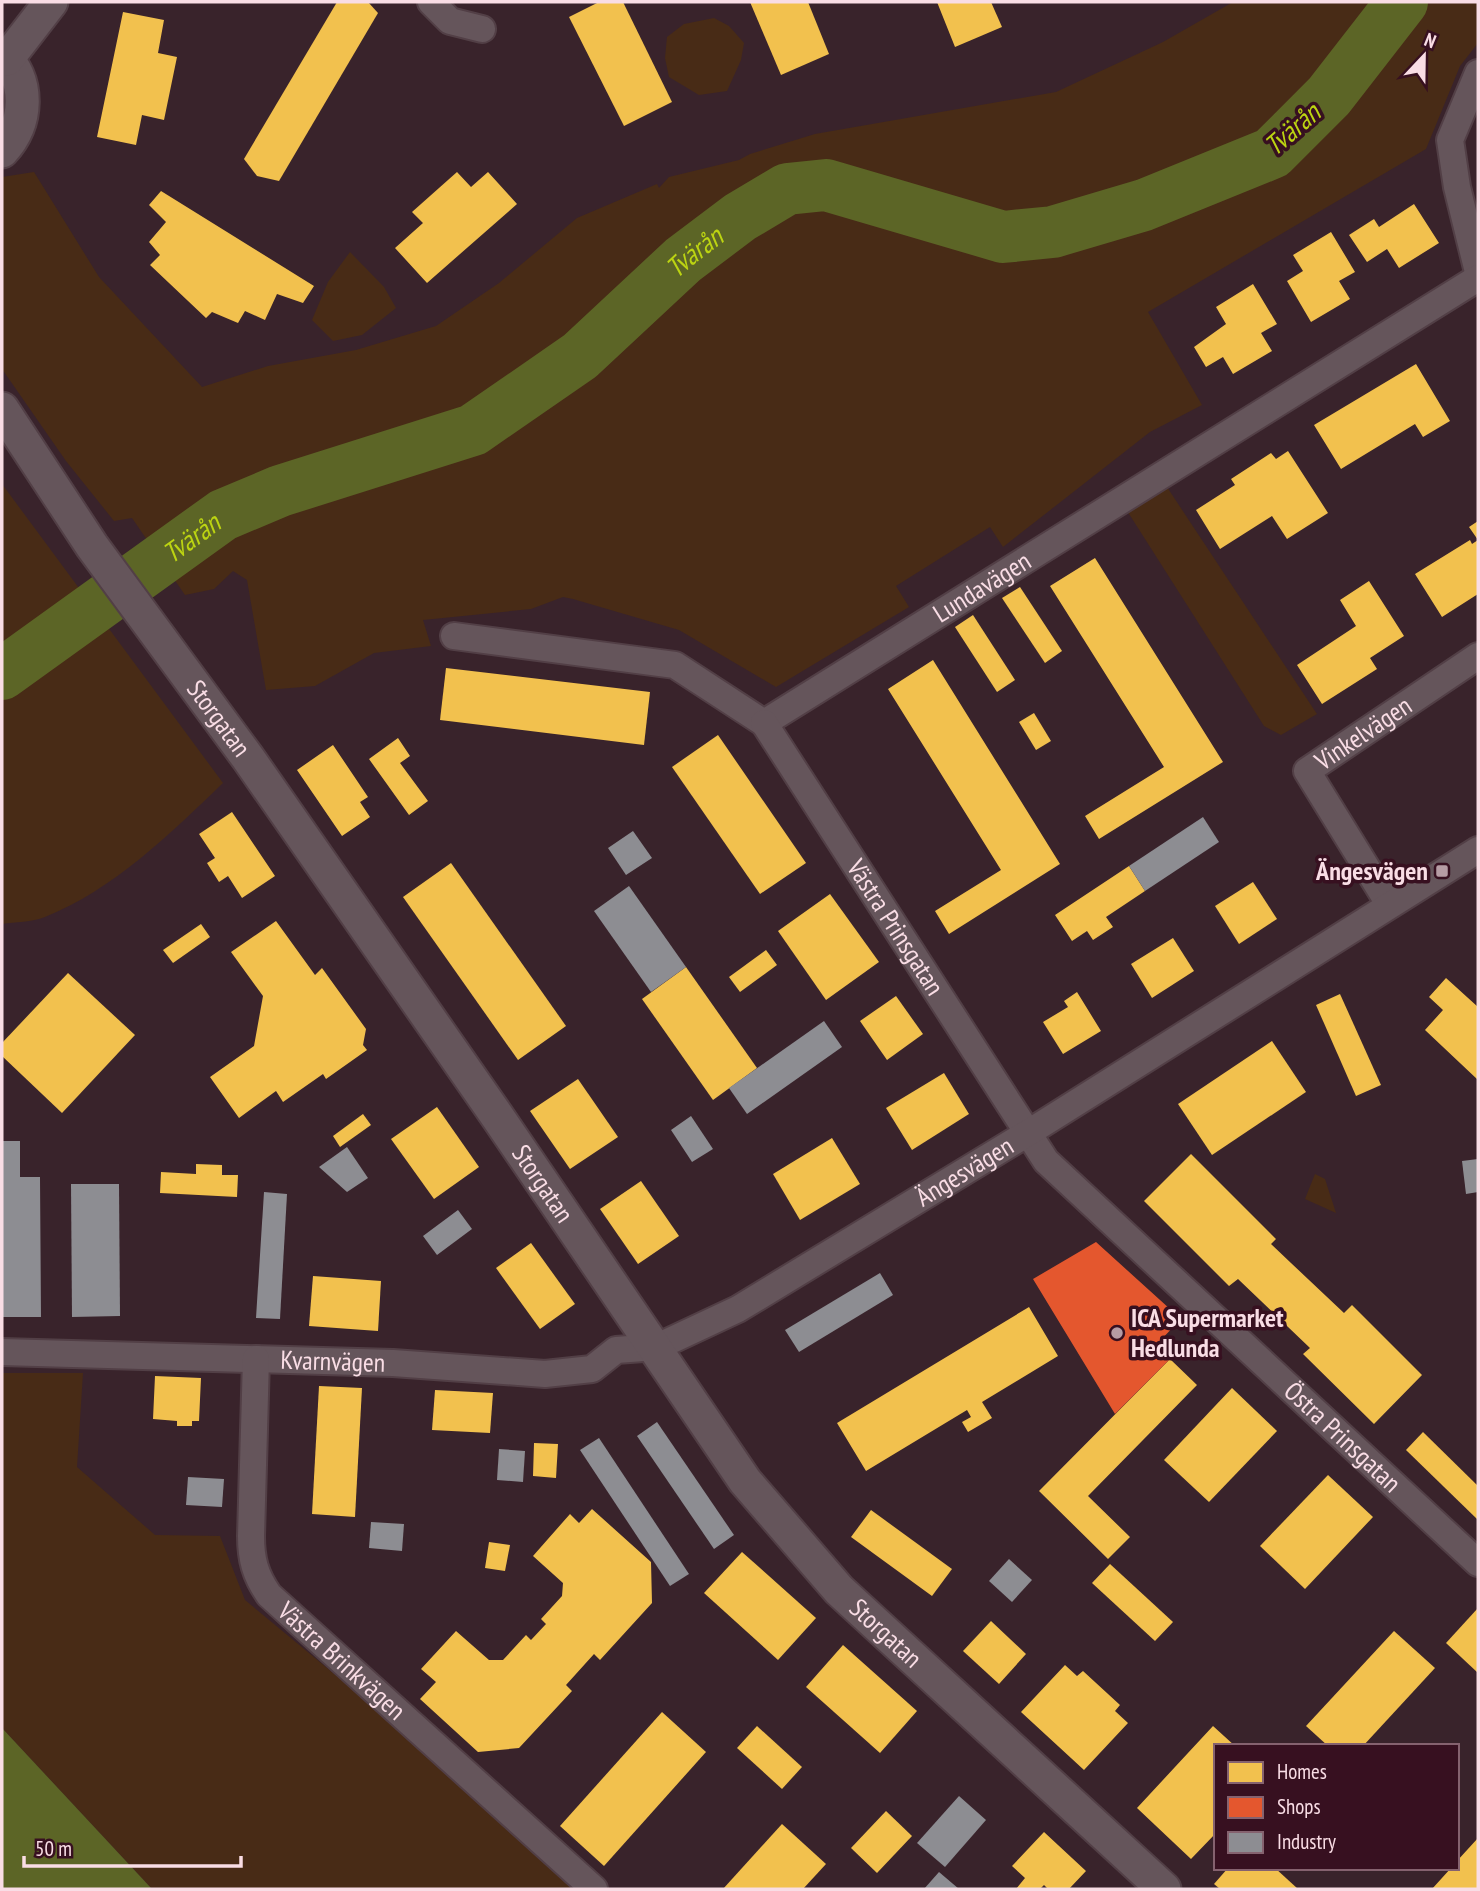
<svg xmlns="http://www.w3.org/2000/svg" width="1480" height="1891" font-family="'PT Sans Narrow',sans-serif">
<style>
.green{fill:#482b16}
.water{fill:#5c6526}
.homes{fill:#f2c14e}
.shops{fill:#e4572e}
.industry{fill:#8d8d92}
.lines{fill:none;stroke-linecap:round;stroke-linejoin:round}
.river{stroke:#5c6526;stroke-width:52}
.minor-casing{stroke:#523f46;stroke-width:30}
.tertiary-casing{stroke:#523f46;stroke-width:37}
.minor{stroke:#65555b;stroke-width:26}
.tertiary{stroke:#65555b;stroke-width:33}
.poi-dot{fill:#b69ca4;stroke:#371020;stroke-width:2.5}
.labels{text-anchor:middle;stroke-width:7;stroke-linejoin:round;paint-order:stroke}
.street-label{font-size:26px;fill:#f9dde5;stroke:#371020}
.poi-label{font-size:26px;font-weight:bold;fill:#f9dde5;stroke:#371020;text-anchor:end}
.water-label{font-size:28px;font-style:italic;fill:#bcd412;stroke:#371020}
</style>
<rect width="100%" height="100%" fill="#39232b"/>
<g class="green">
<polygon points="1233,2 1478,2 1478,43 1460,66 1426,149 1148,312 1202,405 1150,432 1003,547 990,527 896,586 909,607 776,687 679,630 573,599 563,597 531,609 423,620 431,646 374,653 315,686 266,690 247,580 233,571 214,589 185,595 132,518 114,521 66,461 2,369 2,177 34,172 99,277 202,387 268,366 356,350 436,326 499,283 577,218 657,184 659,188 669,177 739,160 750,154 815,134 1056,92 1163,42"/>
<polygon points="714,18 729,26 744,43 741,60 727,91 699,95 669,77 665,58 667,37 684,24"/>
<polygon points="350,252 384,287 396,308 362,335 333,341 312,320 328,282"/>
<polygon points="1163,481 1317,714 1281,735 1264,726 1124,506"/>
<path d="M2 484 223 783C171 833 113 890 45 917 32 922 15 922 2 924Z"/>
<polygon points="1315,1174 1325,1179 1336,1213 1305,1199"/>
<polygon points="2,1373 83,1373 77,1467 155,1535 220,1536 245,1600 362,1697 575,1889 152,1889 2,1728"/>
</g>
<polygon class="water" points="2,1728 152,1889 2,1889"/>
<g class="homes">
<polygon points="337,2 368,2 378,13 279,181 257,176 244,159"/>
<polygon points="599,2 623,2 672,102 624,126 569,17"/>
<polygon points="750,2 808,2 829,54 781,75"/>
<polygon points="937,2 991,2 1002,27 955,47"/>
<polygon points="123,12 164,20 158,53 177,57 164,120 142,115 136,145 97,137"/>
<polygon points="457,172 471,187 488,172 517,204 427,283 395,248 423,223 412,212"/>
<polygon points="161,191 314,286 303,303 277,294 265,320 245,311 238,323 212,312 206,318 150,265 160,255 149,242 166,222 149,205"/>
<polygon points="1414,204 1439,243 1399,268 1387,249 1367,262 1349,235 1374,219 1379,227"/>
<polygon points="1331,232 1355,272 1339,281 1350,299 1311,322 1287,281 1303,271 1293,255"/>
<polygon points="1253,284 1277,324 1261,333 1272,351 1233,374 1223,357 1206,367 1194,347 1226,324 1216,307"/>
<polygon points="1416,364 1450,421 1423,437 1415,424 1341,469 1314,425"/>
<polygon points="1288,451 1328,513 1287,539 1272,516 1220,549 1196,510 1235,485 1231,479 1271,453 1276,459"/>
<polygon points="1478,521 1478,594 1442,617 1415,574 1470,540 1472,544 1478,540 1469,527"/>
<polygon points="1095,558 1223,762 1099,839 1085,816 1164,767 1050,586"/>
<polygon points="1369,581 1404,636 1370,658 1377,669 1322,704 1297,665 1356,626 1340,600"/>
<polygon points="1020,587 1062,651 1045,663 1002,598"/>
<polygon points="973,615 1015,680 997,692 955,627"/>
<polygon points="933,660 1060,864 949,934 935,911 1001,870 888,689"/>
<polygon points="446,668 650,692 644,745 440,720"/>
<polygon points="1034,713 1051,741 1036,750 1019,722"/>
<polygon points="718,735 806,863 760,894 672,767"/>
<polygon points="398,738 410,756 400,763 428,801 409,815 369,759"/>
<polygon points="333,745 368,797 360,802 370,817 342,836 297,770"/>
<polygon points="232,812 275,876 242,898 228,876 219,882 207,863 215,858 199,834"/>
<polygon points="451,863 566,1026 518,1060 403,897"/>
<polygon points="1129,866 1145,891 1106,917 1113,927 1093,940 1087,931 1072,941 1055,915"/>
<polygon points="1253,882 1277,919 1239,944 1215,906"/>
<polygon points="830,894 879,962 826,1000 778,931"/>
<polygon points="276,921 315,975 322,968 366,1029 363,1045 367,1050 326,1079 323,1074 283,1102 276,1091 239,1118 210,1077 254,1046 263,996 231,952"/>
<polygon points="201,924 210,937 173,963 163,950"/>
<polygon points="1173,938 1194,971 1152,998 1131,964"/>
<polygon points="766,950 777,965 740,992 729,977"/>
<polygon points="686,967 757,1068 713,1100 642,999"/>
<polygon points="68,973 135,1035 62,1113 2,1056 2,1043"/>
<polygon points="1446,978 1478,1007 1478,1080 1425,1030 1443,1010 1429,997"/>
<polygon points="1077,992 1101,1031 1063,1054 1043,1022 1068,1007 1064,1001"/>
<polygon points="1340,994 1381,1085 1356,1096 1316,1005"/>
<polygon points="896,996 923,1034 887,1060 860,1021"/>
<polygon points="1272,1041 1306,1092 1212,1155 1178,1104"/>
<polygon points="944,1073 969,1114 912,1150 886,1108"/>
<polygon points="578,1079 618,1137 570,1169 530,1111"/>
<polygon points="437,1107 479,1167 434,1199 391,1139"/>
<polygon points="363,1114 371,1125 340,1147 333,1136"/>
<polygon points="832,1138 860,1184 800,1220 773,1174"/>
<polygon points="1191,1154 1276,1239 1271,1244 1291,1263 1344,1313 1352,1305 1422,1375 1374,1424 1303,1354 1310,1348 1238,1279 1229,1286 1144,1201"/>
<polygon points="196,1164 222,1165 222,1175 238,1175 237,1197 160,1193 161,1172 196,1174"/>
<polygon points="641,1181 679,1236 638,1264 600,1209"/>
<polygon points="531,1243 575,1304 540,1329 496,1268"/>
<polygon points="313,1276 381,1281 378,1331 309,1326"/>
<polygon points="1029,1307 1058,1356 982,1402 992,1418 968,1432 962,1422 971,1417 967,1410 866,1471 837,1423"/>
<polygon points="1170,1359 1197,1385 1088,1496 1130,1537 1108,1559 1039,1491"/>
<polygon points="155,1376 201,1378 199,1421 192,1421 192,1426 177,1426 177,1421 153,1419"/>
<polygon points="319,1386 362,1388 355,1517 312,1514"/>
<polygon points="1232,1388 1277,1431 1209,1502 1164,1460"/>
<polygon points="435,1390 493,1393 490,1433 432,1430"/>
<polygon points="1423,1432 1478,1486 1478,1520 1406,1450"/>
<polygon points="534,1443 558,1444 556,1478 533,1476"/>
<polygon points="1328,1475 1373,1517 1305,1589 1260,1546"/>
<polygon points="592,1509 651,1562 652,1603 600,1660 594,1654 566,1685 572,1691 519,1748 478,1752 420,1699 436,1682 421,1669 456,1631 489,1660 503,1660 526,1635 531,1640 546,1624 541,1619 562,1596 563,1583 533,1556 570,1514 579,1523"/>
<polygon points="871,1510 952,1569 932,1596 851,1537"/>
<polygon points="489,1542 510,1545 505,1571 485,1568"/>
<polygon points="742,1552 816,1618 778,1660 704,1593"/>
<polygon points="1110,1564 1173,1622 1155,1641 1092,1583"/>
<polygon points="1478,1608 1478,1673 1446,1643"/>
<polygon points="991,1621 1026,1654 999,1684 963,1651"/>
<polygon points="1394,1631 1435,1668 1363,1746 1328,1746 1306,1726"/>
<polygon points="843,1645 917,1711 880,1753 806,1687"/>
<polygon points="1065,1665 1077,1676 1083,1671 1120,1705 1115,1711 1128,1723 1084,1770 1021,1712"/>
<polygon points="662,1712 706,1752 604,1866 560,1826"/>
<polygon points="757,1726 802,1767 782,1789 737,1748"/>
<polygon points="1213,1726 1235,1746 1216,1746 1216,1833 1191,1859 1137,1808"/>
<polygon points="886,1811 912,1836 877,1873 851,1848"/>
<polygon points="782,1824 826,1864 803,1889 723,1889"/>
<polygon points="1044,1832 1086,1871 1069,1889 1048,1889 1044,1885 1040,1889 1016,1889 1025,1878 1012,1866"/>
<polygon points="1478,1838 1478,1889 1432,1889 1451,1868 1457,1868 1457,1861"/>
<polygon points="1228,1868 1275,1868 1298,1889 1220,1889 1214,1884"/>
</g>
<polygon class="shops" points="1096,1242 1181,1319 1154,1347 1170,1359 1115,1414 1033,1279"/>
<g class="industry">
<polygon points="1203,817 1219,842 1145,891 1129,866"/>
<polygon points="633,831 652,858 626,875 608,848"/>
<polygon points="629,886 686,967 651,992 594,911"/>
<polygon points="824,1021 842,1047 747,1114 729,1088"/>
<polygon points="691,1116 713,1149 692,1162 671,1130"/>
<polygon points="2,1141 20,1141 20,1177 40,1177 41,1317 2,1317"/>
<polygon points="347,1147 368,1178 347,1192 319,1167"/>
<polygon points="1478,1159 1478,1192 1466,1194 1462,1161"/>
<polygon points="71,1184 119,1184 120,1316 72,1317"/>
<polygon points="264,1192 287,1194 280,1319 256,1318"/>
<polygon points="458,1210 472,1229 437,1255 423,1236"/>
<polygon points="880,1273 893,1295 799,1352 785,1330"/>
<polygon points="657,1422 734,1535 714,1549 637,1436"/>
<polygon points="599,1438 689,1574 670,1586 580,1450"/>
<polygon points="499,1449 525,1451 523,1482 497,1480"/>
<polygon points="188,1477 224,1479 222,1507 186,1505"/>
<polygon points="371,1522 404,1524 402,1551 369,1548"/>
<polygon points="1009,1559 1032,1580 1012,1602 989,1581"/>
<polygon points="959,1796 986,1820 945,1867 917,1843"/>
<polygon points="939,1872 959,1889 924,1889"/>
</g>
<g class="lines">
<path class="river" id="s1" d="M2 674 223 515 280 491 473 430 580 356 683 260 740 217 787 189 826 185 1003 237 1053 232 1144 205 1272 153 1329 96 1402 2"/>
<g class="minor-casing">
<g id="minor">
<polyline points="431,2 450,21 482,29"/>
<polyline points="1478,73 1450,140 1457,187 1478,272"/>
<path id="s2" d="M454 636 675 665 764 723 1478 278"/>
<path id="s3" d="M764 723 1046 1161 1478 1563"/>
<path id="s4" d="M1389 904 1307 771 1478 656"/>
<path id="s5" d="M2 1352 393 1363 545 1374 592 1369 616 1350 657 1347 738 1309 1028 1133 1478 850"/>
<path id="s6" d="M256 1359 251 1536C251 1559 255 1575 269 1595L594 1889"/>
</g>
</g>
<g class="tertiary-casing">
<g id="tertiary">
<path d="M2 54C30 81 28 123 2 151"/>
<polyline points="7,59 51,2"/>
<path id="s7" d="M2 409 92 546 248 758 497 1116 745 1481 839 1590 1164 1889"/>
</g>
</g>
<use href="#minor" class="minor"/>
<use href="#tertiary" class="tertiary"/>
</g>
<g class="poi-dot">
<rect x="1435" y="864" width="14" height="14" rx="3.5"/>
<circle cx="1117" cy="1333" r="7"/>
</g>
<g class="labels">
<g class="street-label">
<text dy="9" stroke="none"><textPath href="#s2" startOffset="586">Lundavägen</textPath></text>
<text dy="9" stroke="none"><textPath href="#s7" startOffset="378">Storgatan</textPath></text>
<text dy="9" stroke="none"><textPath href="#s4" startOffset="224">Vinkelvägen</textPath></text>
<text dy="9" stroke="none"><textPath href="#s3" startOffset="243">Västra Prinsgatan</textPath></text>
<text dy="9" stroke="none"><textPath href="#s5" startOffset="1017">Ängesvägen</textPath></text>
<text dy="9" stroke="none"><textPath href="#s7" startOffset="945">Storgatan</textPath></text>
<text dy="9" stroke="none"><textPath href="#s5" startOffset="331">Kvarnvägen</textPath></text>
<text dy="9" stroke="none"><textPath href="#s3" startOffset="926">Östra Prinsgatan</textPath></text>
<text dy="9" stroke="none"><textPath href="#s7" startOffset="1512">Storgatan</textPath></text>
<text dy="9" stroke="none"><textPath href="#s6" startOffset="338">Västra Brinkvägen</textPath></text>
</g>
<g class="poi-label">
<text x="1428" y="880">Ängesvägen</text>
<text x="1131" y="1327" text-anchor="start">ICA Supermarket<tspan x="1131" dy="30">Hedlunda</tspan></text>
</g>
<g class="water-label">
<text transform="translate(1292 129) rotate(-41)" y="10">Tvärån</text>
<text dy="10" stroke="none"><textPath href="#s1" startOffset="821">Tvärån</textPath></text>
<text dy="10" stroke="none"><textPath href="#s1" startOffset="233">Tvärån</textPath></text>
</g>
</g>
<rect width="1480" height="1891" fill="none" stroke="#f9dde5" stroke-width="7"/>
<rect x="1214" y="1744" width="245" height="126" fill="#371020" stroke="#85626f" stroke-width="2"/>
<rect x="1228" y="1762" width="35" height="21" fill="#f2c14e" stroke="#85626f" stroke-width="2"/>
<text x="1277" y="1779" font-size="21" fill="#f9dde5">Homes</text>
<rect x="1228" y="1797" width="35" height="21" fill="#e4572e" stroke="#85626f" stroke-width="2"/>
<text x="1277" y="1814" font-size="21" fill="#f9dde5">Shops</text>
<rect x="1228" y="1832" width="35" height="21" fill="#8d8d92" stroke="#85626f" stroke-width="2"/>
<text x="1277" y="1849" font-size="21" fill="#f9dde5">Industry</text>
<g transform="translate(1424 56) rotate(22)" stroke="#371020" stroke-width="5" paint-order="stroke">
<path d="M0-5L12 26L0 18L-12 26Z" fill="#f9dde5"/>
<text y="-10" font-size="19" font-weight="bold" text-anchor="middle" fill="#f9dde5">N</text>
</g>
<path d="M24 1856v10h217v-10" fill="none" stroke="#f9dde5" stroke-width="3.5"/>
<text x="35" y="1856" font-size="21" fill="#f9dde5" stroke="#371020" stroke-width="5" paint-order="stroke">50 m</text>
</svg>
